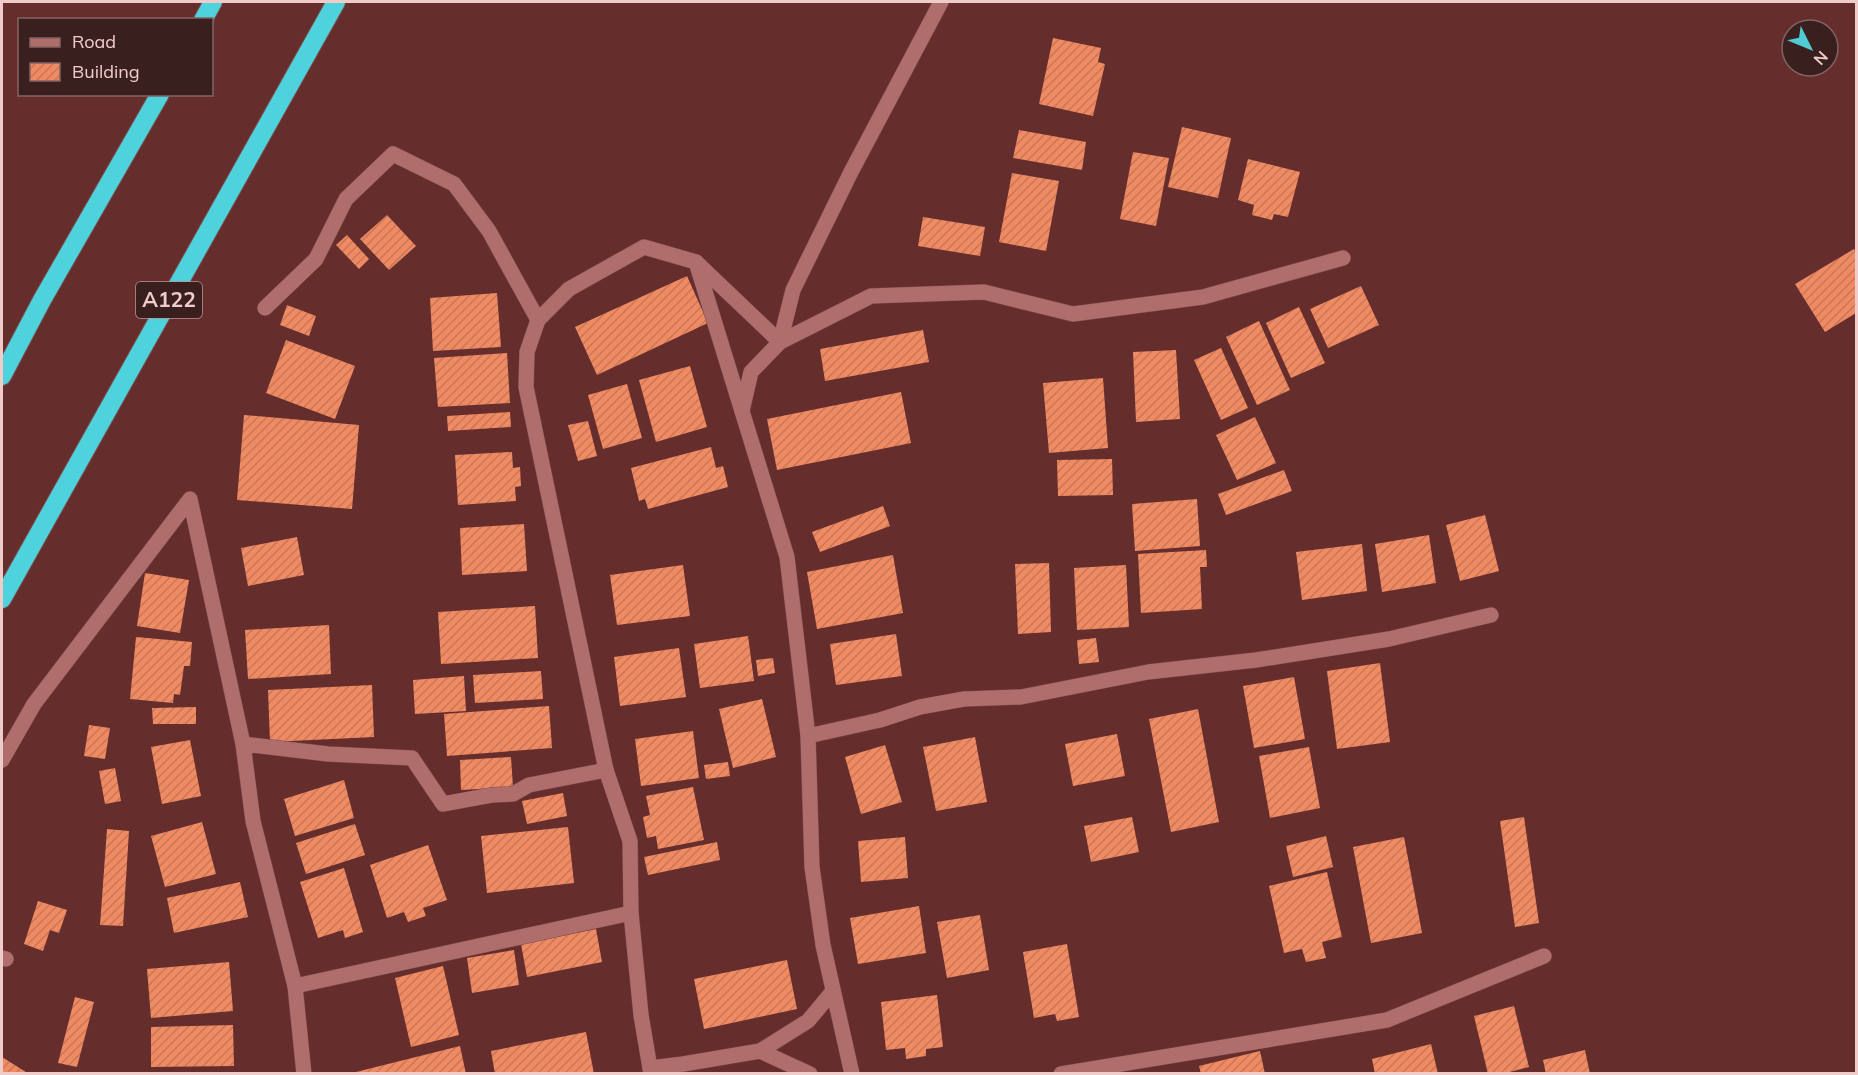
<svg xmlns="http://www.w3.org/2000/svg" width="1858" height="1075" font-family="Mulish,sans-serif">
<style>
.building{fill:url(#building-hatch)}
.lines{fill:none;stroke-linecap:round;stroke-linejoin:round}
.minor-casing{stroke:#7a4a4b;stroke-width:16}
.highway-casing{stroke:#7a4a4b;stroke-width:20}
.minor{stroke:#af6e6c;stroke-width:15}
.highway{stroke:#4ed2dc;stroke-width:18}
.labels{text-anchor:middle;stroke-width:6;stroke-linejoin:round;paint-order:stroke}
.shield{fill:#3a1f1f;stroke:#b99796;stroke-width:1.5}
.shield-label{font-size:21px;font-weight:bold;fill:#efcbc9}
</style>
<defs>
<pattern id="building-hatch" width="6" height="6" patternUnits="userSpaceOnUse" patternTransform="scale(1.5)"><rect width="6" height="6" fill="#f08a62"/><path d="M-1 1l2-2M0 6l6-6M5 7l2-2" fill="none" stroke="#c67758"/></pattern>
</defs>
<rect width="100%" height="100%" fill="#662d2d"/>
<g class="building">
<polygon points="1053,38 1101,48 1098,62 1105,64 1093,116 1039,104"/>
<polygon points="1182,127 1231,138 1218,198 1168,187"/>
<polygon points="1019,130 1086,142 1082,170 1013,158"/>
<polygon points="1133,152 1169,158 1156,226 1120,219"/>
<polygon points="1248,159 1300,172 1288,217 1274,214 1272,220 1252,215 1254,205 1238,200"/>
<polygon points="1012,173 1059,181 1046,251 999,242"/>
<polygon points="387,215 416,246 389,270 360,239"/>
<polygon points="923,217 985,227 980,256 918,246"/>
<polygon points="347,235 369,259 359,269 336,245"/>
<polygon points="1854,249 1856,252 1856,313 1825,332 1795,284"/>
<polygon points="687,276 708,323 597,375 575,327"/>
<polygon points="1361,286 1379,325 1328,348 1310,309"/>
<polygon points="497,293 501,347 433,351 430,298"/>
<polygon points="287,305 316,316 309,336 280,325"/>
<polygon points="1299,307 1325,363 1291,378 1266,323"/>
<polygon points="1259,321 1290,390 1257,405 1226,337"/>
<polygon points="923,330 929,362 825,381 820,349"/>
<polygon points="286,340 355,366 335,419 266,393"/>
<polygon points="1221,348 1248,408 1221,420 1194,360"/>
<polygon points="1176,350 1180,419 1136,422 1133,352"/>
<polygon points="507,353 510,403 438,407 434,358"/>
<polygon points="690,366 707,427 656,442 639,380"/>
<polygon points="1103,378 1108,448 1049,453 1043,383"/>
<polygon points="627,384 642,438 603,449 588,395"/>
<polygon points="901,392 911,443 777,470 767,419"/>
<polygon points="510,412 511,427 448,431 447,416"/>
<polygon points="244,415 359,425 352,509 237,500"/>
<polygon points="1255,417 1276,463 1237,480 1216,435"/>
<polygon points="588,421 597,456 578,461 568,425"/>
<polygon points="711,447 716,468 723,466 728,487 648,509 645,499 639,501 631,468"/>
<polygon points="512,452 513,468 520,467 521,486 515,487 516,501 458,505 455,455"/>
<polygon points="1112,459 1113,495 1058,496 1057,460"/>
<polygon points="1284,470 1292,491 1226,515 1218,494"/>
<polygon points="1197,499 1200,546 1135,551 1132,504"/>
<polygon points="883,506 890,526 820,552 812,532"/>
<polygon points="1485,515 1499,571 1460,581 1446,525"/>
<polygon points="524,524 527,571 462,575 460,528"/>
<polygon points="1429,535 1436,583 1382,592 1375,544"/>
<polygon points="297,537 304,575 248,586 241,548"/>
<polygon points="1362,544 1367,591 1302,600 1296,552"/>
<polygon points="1206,550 1207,567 1200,567 1202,609 1141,613 1138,554"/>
<polygon points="893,555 903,613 817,629 807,572"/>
<polygon points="1049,563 1051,632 1018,634 1015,564"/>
<polygon points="683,565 690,616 617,625 610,575"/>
<polygon points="1126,565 1129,627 1077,630 1074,568"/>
<polygon points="145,573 189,580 180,633 137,626"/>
<polygon points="535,606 538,658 441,664 438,612"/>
<polygon points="329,625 331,674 248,679 245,630"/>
<polygon points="896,634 902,676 836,685 830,644"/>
<polygon points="748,636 754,681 700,688 694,644"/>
<polygon points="136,637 192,642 190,666 184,666 180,695 174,694 173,703 130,699"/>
<polygon points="1096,638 1099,662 1079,664 1077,640"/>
<polygon points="679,648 686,697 620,706 614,657"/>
<polygon points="773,658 775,673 758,676 756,660"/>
<polygon points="1380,663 1390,742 1337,749 1327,671"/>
<polygon points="541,671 543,699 475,703 473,675"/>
<polygon points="464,676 466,711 415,714 413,680"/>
<polygon points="1294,677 1305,739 1254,748 1243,686"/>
<polygon points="372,685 374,737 270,742 268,690"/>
<polygon points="762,699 776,757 733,768 719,709"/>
<polygon points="549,706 552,748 447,756 444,714"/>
<polygon points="196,707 196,724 153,724 152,708"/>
<polygon points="1198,709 1219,822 1171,832 1149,719"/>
<polygon points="89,725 110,728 105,759 84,756"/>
<polygon points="693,731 699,778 641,786 635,739"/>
<polygon points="1117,734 1125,776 1073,786 1065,744"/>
<polygon points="975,737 987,802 936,811 923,747"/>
<polygon points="190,740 201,796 162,804 151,747"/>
<polygon points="885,745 902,802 861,814 845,757"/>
<polygon points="1309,747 1320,808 1270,818 1259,756"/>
<polygon points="511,757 513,787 461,790 460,760"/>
<polygon points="728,762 730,776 706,779 704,765"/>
<polygon points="115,768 121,801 105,804 99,771"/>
<polygon points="344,780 354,818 295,836 284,799"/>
<polygon points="693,787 704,840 658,849 656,836 647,838 643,817 650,815 646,796"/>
<polygon points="563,793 567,816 527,824 522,801"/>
<polygon points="1132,817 1139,852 1091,862 1084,826"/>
<polygon points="1524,817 1539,923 1515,927 1500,821"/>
<polygon points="202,822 216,874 165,887 151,836"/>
<polygon points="355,824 365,855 306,874 296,843"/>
<polygon points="568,827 574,883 487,893 481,836"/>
<polygon points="107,829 129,831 123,926 100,925"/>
<polygon points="1326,836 1333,867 1293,877 1286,846"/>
<polygon points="905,837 908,878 861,882 858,841"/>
<polygon points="1404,837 1422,933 1371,943 1353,847"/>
<polygon points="717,842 720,860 648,875 644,857"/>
<polygon points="428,845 447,900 423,908 426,916 408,922 404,912 387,918 370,865"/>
<polygon points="344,868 363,932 345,938 343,930 318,938 300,882"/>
<polygon points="1327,872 1342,937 1322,942 1326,958 1306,962 1302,949 1284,953 1269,886"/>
<polygon points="240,882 248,917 174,933 167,898"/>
<polygon points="38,901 67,910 59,933 50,930 43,951 24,944"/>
<polygon points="919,906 926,953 858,964 850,918"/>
<polygon points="980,915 989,970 947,978 937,922"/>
<polygon points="596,929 602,962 527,977 521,944"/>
<polygon points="1067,944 1079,1017 1057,1021 1055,1014 1034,1018 1023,952"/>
<polygon points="514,950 519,985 472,993 467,958"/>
<polygon points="787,960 797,1009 704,1029 694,979"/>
<polygon points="229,962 233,1011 151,1018 147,969"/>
<polygon points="443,966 459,1035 411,1047 395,978"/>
<polygon points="937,995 943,1047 926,1049 926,1056 906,1059 905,1048 886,1050 881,1002"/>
<polygon points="75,997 94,1002 77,1067 58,1063"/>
<polygon points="1514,1006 1529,1067 1502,1074 1488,1074 1474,1016"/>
<polygon points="233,1025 234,1066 151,1067 151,1027"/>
<polygon points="586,1032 594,1074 495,1074 491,1051"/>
<polygon points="1431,1044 1438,1074 1375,1074 1372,1059"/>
<polygon points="460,1046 466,1074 352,1074 352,1073"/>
<polygon points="1585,1050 1590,1074 1546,1074 1543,1060"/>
<polygon points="1260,1051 1265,1074 1201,1074 1199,1066"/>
<polygon points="2,1057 29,1074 2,1074"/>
</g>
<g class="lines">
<g class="minor-casing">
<g id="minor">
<polyline points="265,308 316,259 346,199 393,154 454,184 489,231 538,320"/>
<polyline points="742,411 751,372 780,342 793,290 851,172 941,2"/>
<polyline points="808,736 880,720 920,707 964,699 1021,697 1148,672 1256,660 1389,639 1491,615"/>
<polyline points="2,760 34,704 190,499 243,744"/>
<polyline points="606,770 529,785 513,794 492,795 443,804 412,758 328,754 243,744 253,821 295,986 631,913"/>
<polyline points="2,958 6,959"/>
<polyline points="295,986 304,1074"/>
<polyline points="760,1051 810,1074"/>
<polyline points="650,1068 683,1064 760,1051 808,1021 833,991"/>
<polyline points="651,1074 641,1015 631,913 630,841 606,770 526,387 527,352 538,320 569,289 644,247 696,262"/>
<polyline points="852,1074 823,945 812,867 808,736 787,557 696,262 780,342 871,296 984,292 1073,314 1203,297 1343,258"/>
<polyline points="1061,1074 1387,1020 1544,956"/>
</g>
</g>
<g class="highway-casing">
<g id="highway">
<polyline points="203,20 213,2"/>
<polyline points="2,376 42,300 160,94"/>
<polyline points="2,599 336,2"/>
</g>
</g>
<use href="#minor" class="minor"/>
<use href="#highway" class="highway"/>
</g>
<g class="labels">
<rect class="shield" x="136" y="282" width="66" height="36" rx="4.5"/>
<g class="shield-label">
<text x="169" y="307">A122</text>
</g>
</g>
<rect width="1858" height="1075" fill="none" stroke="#efcbc9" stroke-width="6"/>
<rect x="18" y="18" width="195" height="78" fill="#3a1f1f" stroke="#826463" stroke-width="1.5"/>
<rect x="30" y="38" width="30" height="9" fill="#af6e6c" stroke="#826463" stroke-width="1.5"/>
<text x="72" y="48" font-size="18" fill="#efcbc9">Road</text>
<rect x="30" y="63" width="30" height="18" fill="url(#building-hatch)" stroke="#826463" stroke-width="1.5"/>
<text x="72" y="78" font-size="18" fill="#efcbc9">Building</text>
<g transform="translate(1810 48) rotate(133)"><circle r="28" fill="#3a1f1f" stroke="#826463" stroke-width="1.5"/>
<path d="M0-4.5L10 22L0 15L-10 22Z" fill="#51ccd5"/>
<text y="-9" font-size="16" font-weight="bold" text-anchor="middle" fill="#efcbc9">N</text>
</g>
</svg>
